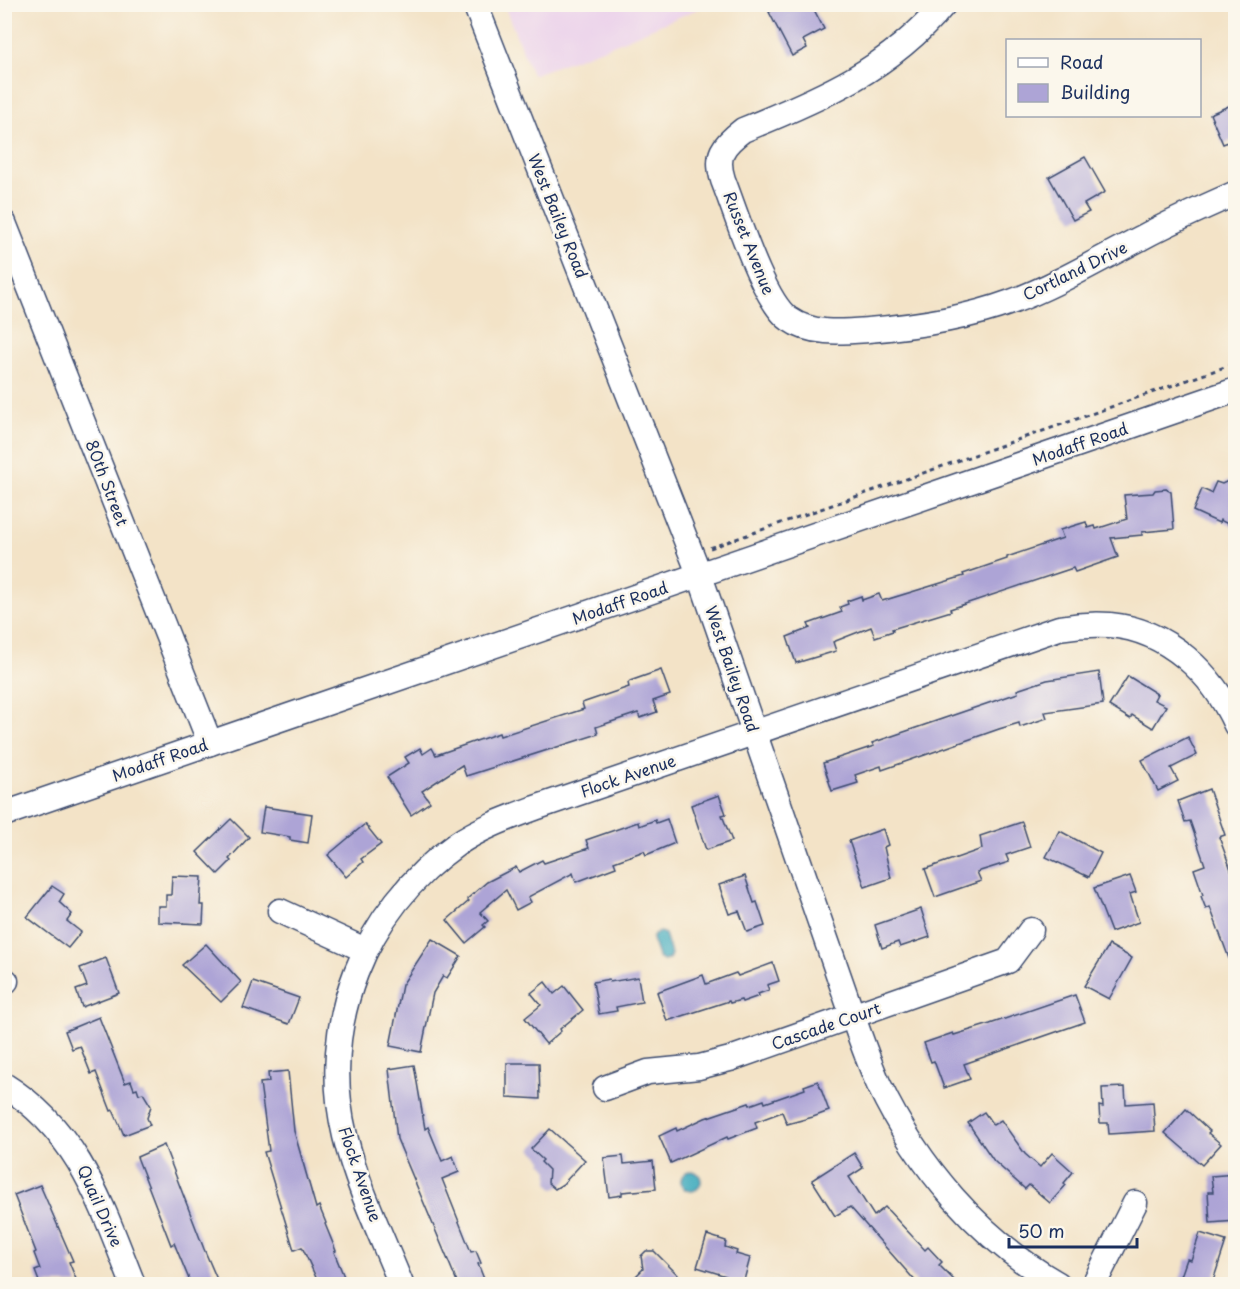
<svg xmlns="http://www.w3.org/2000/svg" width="1240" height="1289" font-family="'Playpen Sans',sans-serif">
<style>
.built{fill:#ebd1eb}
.water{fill:#3fabbe;stroke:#2d6d8e;stroke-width:1.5}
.building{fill:#ada4d6}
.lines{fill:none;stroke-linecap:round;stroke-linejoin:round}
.minor-casing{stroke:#3b4a6e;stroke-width:27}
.path{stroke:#3b4a6e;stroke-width:3;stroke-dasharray:4.5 4.5;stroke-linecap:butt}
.minor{stroke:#fff;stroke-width:24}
.labels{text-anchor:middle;stroke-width:5;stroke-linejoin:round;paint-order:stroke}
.street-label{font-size:16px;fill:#1b2f5e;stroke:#fbf7ec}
</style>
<rect width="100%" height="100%" fill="#fbf7ec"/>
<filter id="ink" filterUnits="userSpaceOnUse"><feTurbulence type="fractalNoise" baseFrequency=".0167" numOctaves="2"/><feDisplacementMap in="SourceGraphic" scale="12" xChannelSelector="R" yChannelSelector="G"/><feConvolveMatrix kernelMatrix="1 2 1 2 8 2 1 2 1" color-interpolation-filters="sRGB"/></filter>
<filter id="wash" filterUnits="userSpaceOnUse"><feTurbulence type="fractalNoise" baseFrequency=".008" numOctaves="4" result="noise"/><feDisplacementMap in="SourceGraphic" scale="24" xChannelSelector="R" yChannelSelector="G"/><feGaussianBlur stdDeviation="1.35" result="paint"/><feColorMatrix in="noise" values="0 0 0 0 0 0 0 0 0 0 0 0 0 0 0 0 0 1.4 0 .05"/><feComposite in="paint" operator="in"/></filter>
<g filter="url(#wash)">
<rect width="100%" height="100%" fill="#f3e3c7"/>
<polygon class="built" points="504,5 707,5 608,47 532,75"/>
<g class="water">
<polygon points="660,932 665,934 671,954 669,959 664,961 659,959 652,939 654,934"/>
<circle cx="691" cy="1181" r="10"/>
</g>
<g id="blocks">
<g class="building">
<polygon points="783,4 811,4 824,29 803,40 807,48 792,56 769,12"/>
<polygon points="1236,103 1236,139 1223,144 1210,114"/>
<polygon points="1085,157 1105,192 1084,204 1089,212 1073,220 1049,177"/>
<polygon points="1236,477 1236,528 1220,520 1219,523 1193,511 1202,489 1211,493 1216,482 1222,484"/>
<polygon points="1166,489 1171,492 1174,529 1142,532 1142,535 1111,538 1118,557 1075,572 1073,568 950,609 951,611 892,629 893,631 875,637 871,627 833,642 836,651 796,663 787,637 810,628 808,624 842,612 840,607 848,604 847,601 861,596 862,600 879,594 882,601 964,576 963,574 1007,559 1007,557 1063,538 1060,530 1086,522 1088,528 1095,526 1096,529 1127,519 1124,495 1153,493 1155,490"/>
<polygon points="661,670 670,695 653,701 657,712 640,718 638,713 596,727 598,734 466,776 462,765 422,791 430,802 411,815 387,777 409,763 405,757 420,748 423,754 432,748 436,755 499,733 500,736 584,709 582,703 629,687 628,683 630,681"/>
<polygon points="1099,672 1103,704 1045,712 1047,718 1020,727 1019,723 999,729 882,770 881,766 855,775 858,783 832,791 823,763 874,746 872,743 1018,693 1017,690 1047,680"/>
<polygon points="1128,676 1157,694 1154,700 1166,706 1153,728 1132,715 1130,719 1109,706"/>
<polygon points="1188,737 1197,755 1171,768 1178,781 1158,791 1142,760"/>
<polygon points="1209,789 1225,835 1219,837 1236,883 1236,971 1234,972 1210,907 1206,909 1201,896 1203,895 1194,869 1205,865 1190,821 1185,822 1178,801"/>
<polygon points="719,795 726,814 722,815 732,841 706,850 691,805"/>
<polygon points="264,807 312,814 308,843 290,840 290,837 260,832"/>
<polygon points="231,819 249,837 229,859 231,861 218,874 197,852"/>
<polygon points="667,819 675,843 646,855 644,851 614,862 616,867 576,882 573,873 528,897 531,902 516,910 506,890 480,912 488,921 483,925 485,927 466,943 447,920 469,901 467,899 487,882 516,867 519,872 542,860 544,863 589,848 586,840 638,822 639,826 655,820 656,823"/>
<polygon points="1022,822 1030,847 1006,855 1009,862 977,872 981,881 935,897 925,869 982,849 980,836"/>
<polygon points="365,824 381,844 361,859 363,862 346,877 328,855"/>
<polygon points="883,829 888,845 884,847 891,878 865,887 849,841"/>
<polygon points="1060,831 1101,853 1089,877 1046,857"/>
<polygon points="172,876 202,877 200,905 204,905 203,924 158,922 158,906 166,906 166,895 171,895"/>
<polygon points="745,876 754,903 757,902 765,926 747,932 739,911 729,914 719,885"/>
<polygon points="1130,876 1136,892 1130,894 1139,922 1111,932 1094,888"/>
<polygon points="52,886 64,894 59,902 72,914 67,921 81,932 68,948 27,917"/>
<polygon points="921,909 930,937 900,947 898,942 882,948 875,925"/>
<polygon points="432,939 461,956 447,978 443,976 433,993 421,1052 390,1046 402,985"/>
<polygon points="206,944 241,982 221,1002 182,965"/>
<polygon points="1109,945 1132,958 1109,999 1084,986"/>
<polygon points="106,958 119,993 82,1007 76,990 87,986 80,968"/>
<polygon points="773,963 779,981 767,985 769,990 758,994 759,996 742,1002 741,1000 730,1003 729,1001 667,1021 657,992 703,975 706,984 736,973 738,976"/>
<polygon points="638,977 642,1002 616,1007 617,1011 599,1014 593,982 609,979 610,982"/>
<polygon points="253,982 299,998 289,1024 243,1008"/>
<polygon points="545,982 554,994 564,986 583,1010 560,1029 561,1031 546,1044 525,1018 541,1005 531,993"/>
<polygon points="1075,995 1085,1022 964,1064 970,1079 944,1088 934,1061 931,1062 924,1043 953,1033 954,1035 990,1024"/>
<polygon points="99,1017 125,1083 131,1081 134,1089 137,1088 139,1094 143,1093 151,1106 147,1118 150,1125 124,1135 113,1110 111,1111 96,1072 91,1074 80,1046 72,1049 65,1031"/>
<polygon points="507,1063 539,1063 540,1099 507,1097"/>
<polygon points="414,1065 425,1129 428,1127 442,1161 453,1156 459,1172 442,1179 471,1252 476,1251 481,1263 478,1264 486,1284 458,1284 397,1139 389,1069"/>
<polygon points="288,1071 294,1131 316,1208 319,1206 326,1223 325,1224 336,1251 334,1252 347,1284 319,1284 302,1247 294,1250 264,1152 269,1151 260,1083 269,1082 268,1073"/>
<polygon points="818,1081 829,1111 813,1117 787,1124 782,1112 755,1122 757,1128 728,1139 727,1137 671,1163 659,1136 676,1128 677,1131 705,1118 749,1103 750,1105 764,1100 765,1103 805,1089 804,1086"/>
<polygon points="1125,1087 1126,1104 1153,1102 1155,1131 1109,1134 1108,1123 1100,1123 1099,1106 1103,1107 1102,1088"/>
<polygon points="1186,1109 1210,1131 1208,1133 1221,1144 1202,1165 1165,1133"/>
<polygon points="984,1112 993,1125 1001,1120 1025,1154 1040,1167 1052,1153 1073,1172 1064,1183 1066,1185 1050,1203 1029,1185 1025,1189 994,1161 968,1123"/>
<polygon points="550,1129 585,1160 563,1184 555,1189 548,1183 549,1170 541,1162 543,1160 531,1149"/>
<polygon points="164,1145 204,1249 219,1284 191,1284 174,1243 171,1245 149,1188 137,1157"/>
<polygon points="854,1153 863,1168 849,1177 874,1216 885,1207 925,1250 928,1247 942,1262 939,1265 958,1284 918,1284 850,1207 835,1216 812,1180"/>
<polygon points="623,1156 624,1164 653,1161 656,1189 622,1192 622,1195 609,1197 604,1158"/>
<polygon points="1236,1174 1236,1221 1210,1223 1208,1192 1213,1192 1211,1176"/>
<polygon points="40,1185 73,1261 69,1262 78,1284 40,1284 35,1271 40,1269 34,1253 36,1252 14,1195"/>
<polygon points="1200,1233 1226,1241 1212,1284 1197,1284 1180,1279 1187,1259 1191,1260"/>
<polygon points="707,1235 726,1241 725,1247 737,1251 736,1254 750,1258 743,1284 725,1279 726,1276 697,1267"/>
<polygon points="646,1251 654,1251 678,1275 669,1284 642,1284 635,1277 643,1269 641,1256"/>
</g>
</g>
</g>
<g filter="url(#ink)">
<use href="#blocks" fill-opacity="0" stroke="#3b4a6e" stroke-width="1.5"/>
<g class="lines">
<g class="minor-casing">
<g id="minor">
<path d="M475 4 700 576 853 1017C861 1040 869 1063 879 1085 918 1167 980 1239 1058 1284"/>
<path d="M944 4C890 69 820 99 743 130 723 145 715 155 723 180 736 213 763 301 789 319 811 335 842 332 868 330 917 326 965 319 1011 302 1057 285 1098 260 1141 238 1172 221 1204 207 1236 193"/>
<polyline points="4,223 210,743"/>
<polyline points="4,814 1236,390"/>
<polyline points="280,911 365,950"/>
<polyline points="4,983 6,981"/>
<path d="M4 1085C80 1132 102 1207 133 1284"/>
<polyline points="605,1088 648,1072 699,1067 730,1059 1008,961 1031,930"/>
<path d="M401 1284C382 1237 357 1186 345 1136 318 1024 364 910 457 844 480 828 508 818 535 808L1059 628C1076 625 1093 624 1110 625 1168 630 1213 674 1236 725"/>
<polyline points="1094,1284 1135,1203"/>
</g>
</g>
<polyline class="path" points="710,548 1236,363"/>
<use href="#minor" class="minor"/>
</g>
</g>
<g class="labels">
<g class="street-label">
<text transform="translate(558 216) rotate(68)" y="6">West Bailey Road</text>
<text transform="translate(749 243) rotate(68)" y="6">Russet Avenue</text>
<text transform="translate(1075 271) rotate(-26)" y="6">Cortland Drive</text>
<text transform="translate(1080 444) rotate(-19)" y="6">Modaff Road</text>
<text transform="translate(107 483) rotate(69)" y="6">80th Street</text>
<text transform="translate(620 603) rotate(-19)" y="6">Modaff Road</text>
<text transform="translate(732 669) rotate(71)" y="6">West Bailey Road</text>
<text transform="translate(160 760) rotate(-19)" y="6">Modaff Road</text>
<text transform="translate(628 776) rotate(-19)" y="6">Flock Avenue</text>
<text transform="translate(826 1026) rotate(-19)" y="6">Cascade Court</text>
<text transform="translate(360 1174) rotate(71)" y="6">Flock Avenue</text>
<text transform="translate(100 1206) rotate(66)" y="6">Quail Drive</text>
</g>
</g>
<rect width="1240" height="1289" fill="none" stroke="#fbf7ec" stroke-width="24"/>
<rect x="1006" y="39" width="195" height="78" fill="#fbf7ec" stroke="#a1a7b3" stroke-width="1.5"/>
<rect x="1018" y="58" width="30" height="9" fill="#ffffff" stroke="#a1a7b3" stroke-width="1.5"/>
<text x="1060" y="69" font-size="18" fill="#1b2f5e">Road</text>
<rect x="1018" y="84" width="30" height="18" fill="#ada4d6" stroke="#a1a7b3" stroke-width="1.5"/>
<text x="1060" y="99" font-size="18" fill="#1b2f5e">Building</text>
<path d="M1009 1238v9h128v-9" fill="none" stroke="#1b2f5e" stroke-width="3"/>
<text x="1018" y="1238" font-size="18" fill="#1b2f5e" stroke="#fbf7ec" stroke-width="4.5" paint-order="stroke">50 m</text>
</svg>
